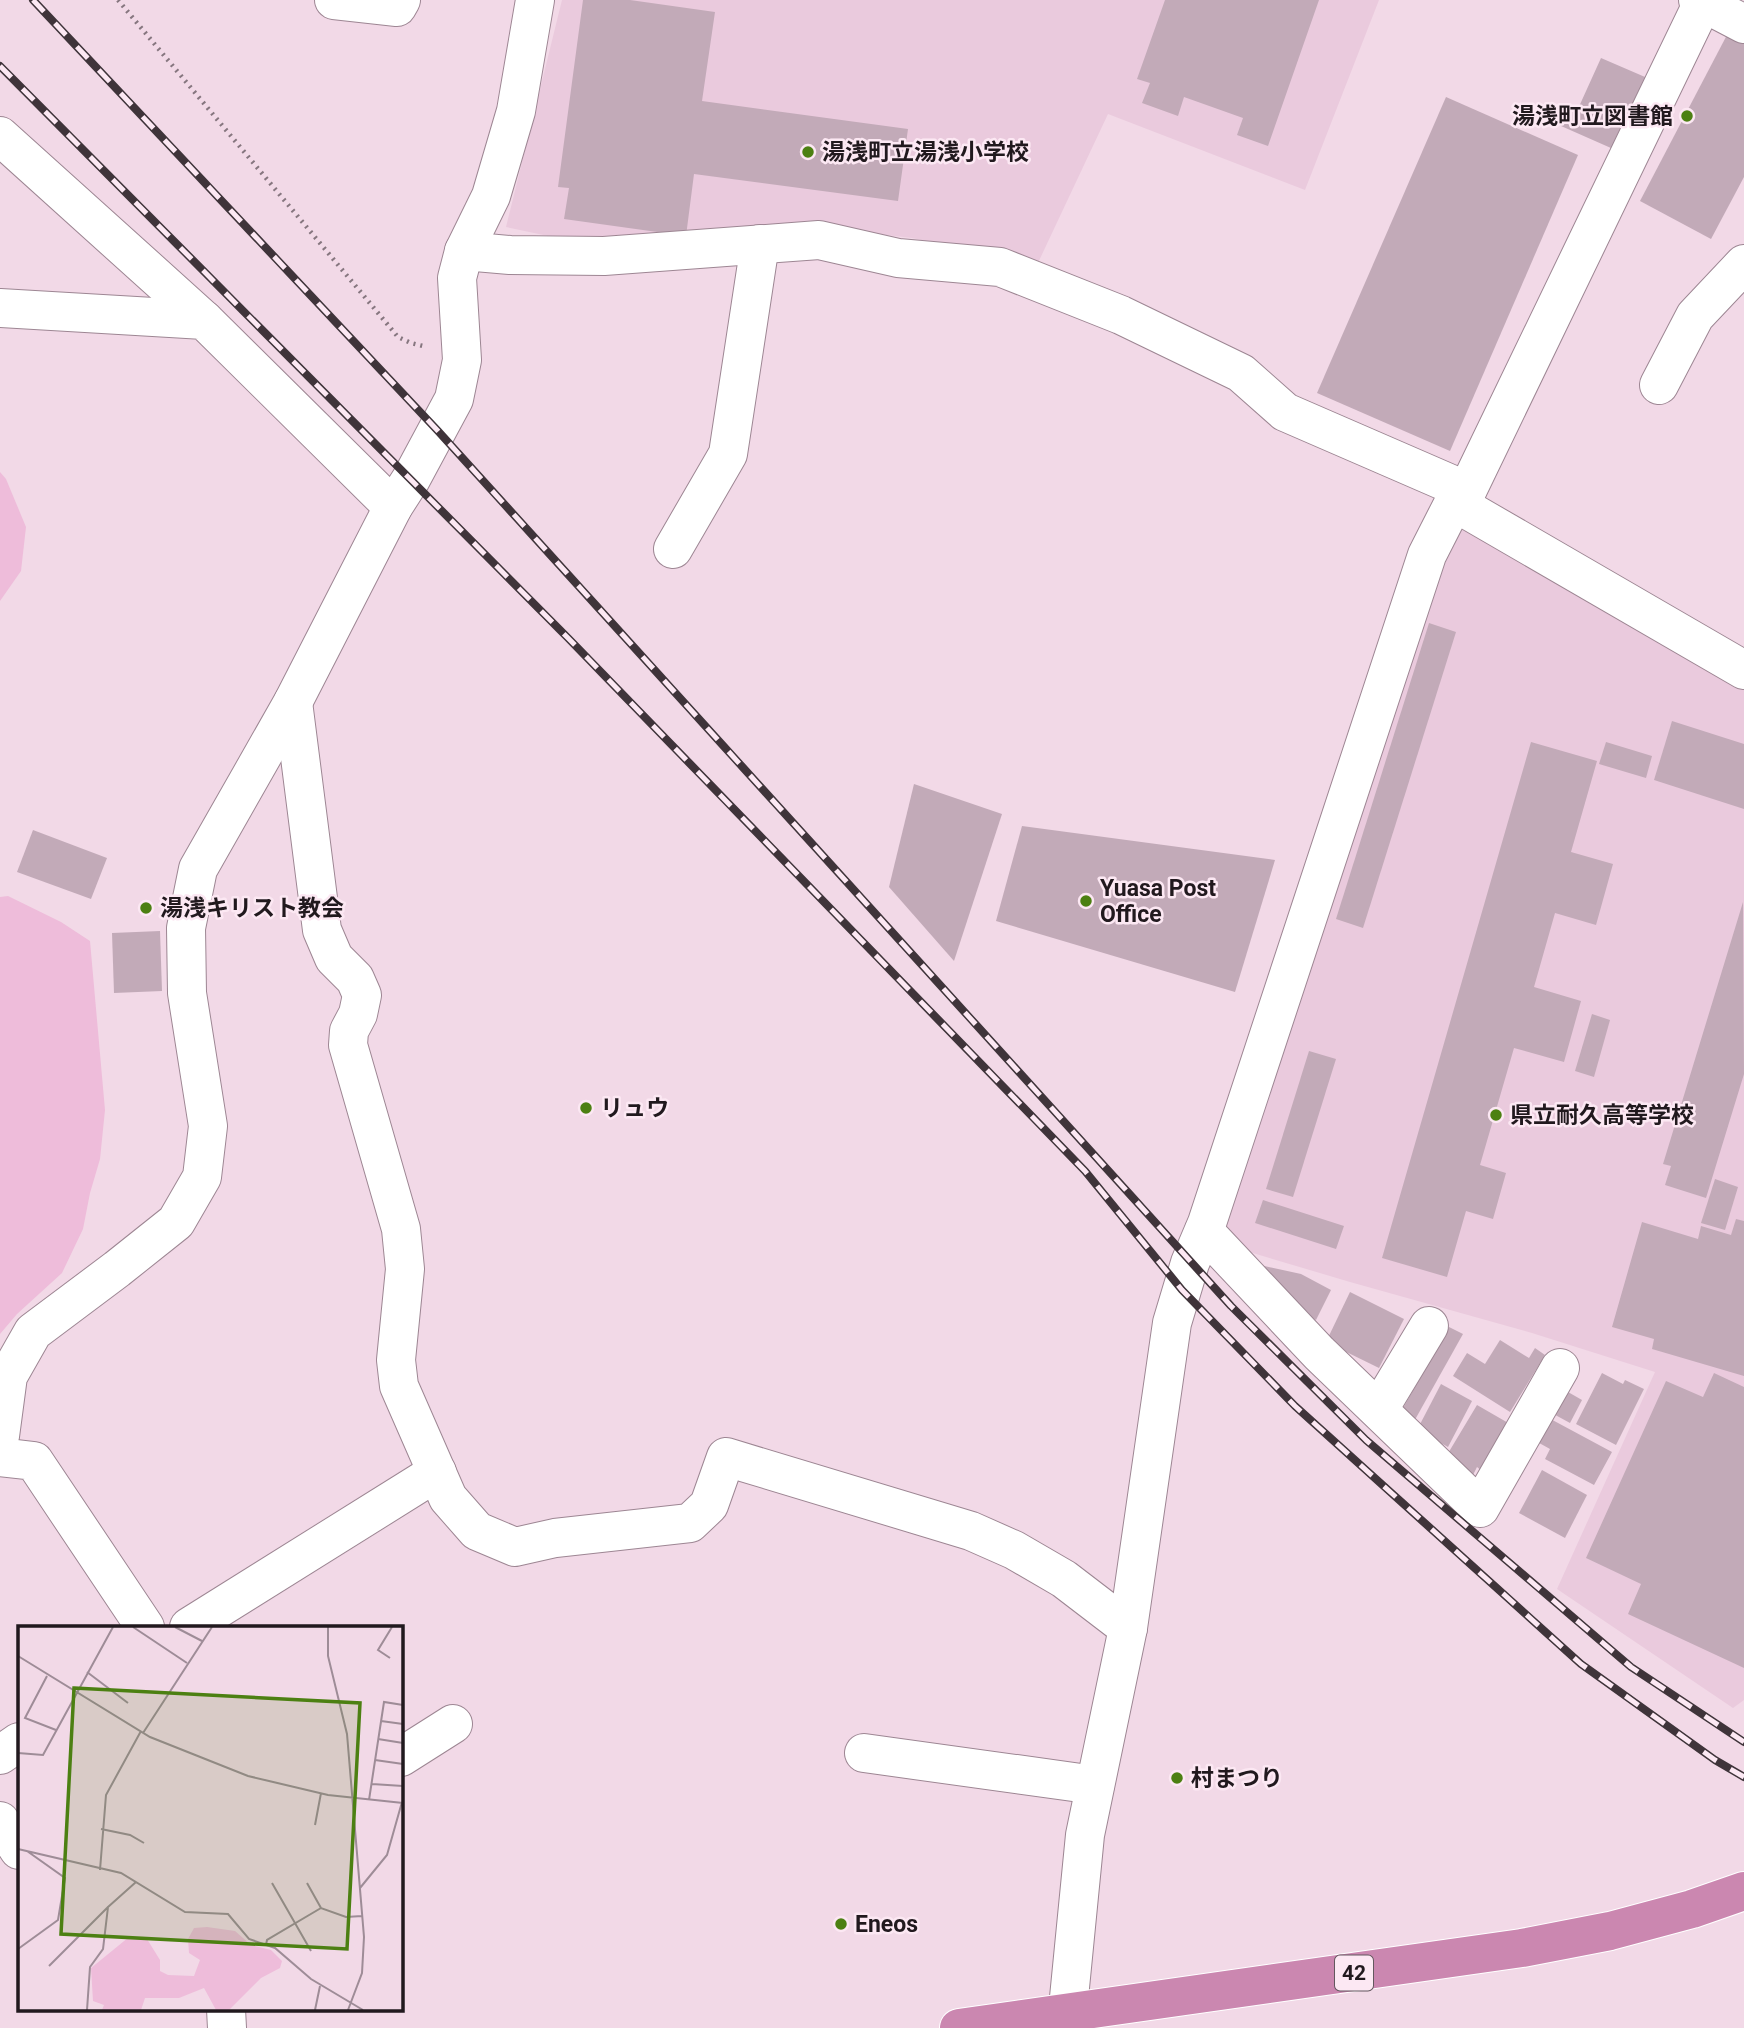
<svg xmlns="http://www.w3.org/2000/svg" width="1744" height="2028" font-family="Roboto,'Noto Sans JP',sans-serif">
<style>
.built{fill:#eacadd}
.green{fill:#eebcda}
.building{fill:#c2aab8}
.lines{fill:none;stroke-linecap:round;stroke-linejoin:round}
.minor-casing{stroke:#9d8693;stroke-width:40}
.highway-casing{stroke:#fff;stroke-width:40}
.path{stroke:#86767f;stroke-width:4.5;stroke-dasharray:2 5;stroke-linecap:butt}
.minor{stroke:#fff;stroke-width:38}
.highway{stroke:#cb87b0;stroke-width:38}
.rail-casing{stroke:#3f343a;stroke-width:8}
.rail{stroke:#fce8f3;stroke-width:5;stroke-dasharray:16;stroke-linecap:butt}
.poi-dot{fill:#4c8012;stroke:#fce8f3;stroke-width:2.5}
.labels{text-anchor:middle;stroke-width:5;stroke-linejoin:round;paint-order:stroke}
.shield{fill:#fce8f3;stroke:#63575e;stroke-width:2}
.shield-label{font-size:21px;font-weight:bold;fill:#21191e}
.poi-label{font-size:23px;font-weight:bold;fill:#21191e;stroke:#fce8f3;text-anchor:start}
.inset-road{fill:none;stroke:#9e8c97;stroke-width:2}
.view{fill:#4c8012;fill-opacity:0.15;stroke:#4c8012;stroke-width:3.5}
.inset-edge{fill:none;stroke:#21191e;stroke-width:3.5}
</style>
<rect width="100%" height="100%" fill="#f2d9e7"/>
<g class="built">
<polygon points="562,0 1379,0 1305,190 1108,114 1037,265 912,238 827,228 605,248 506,227"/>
<polygon points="1457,516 1744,683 1744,1700 1733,1708 1557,1589 1655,1372 1532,1333 1350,1282 1226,1245 1213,1223"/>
</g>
<g class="green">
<polygon points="0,472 6,479 26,527 21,571 0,601"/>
<polygon points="8,896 61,922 90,941 105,1110 100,1159 90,1193 83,1229 62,1273 17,1314 0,1334 0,897"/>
</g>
<g class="building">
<polygon points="583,0 630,0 715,12 702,101 908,129 898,201 694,174 686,236 564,219 569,188 558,187"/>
<polygon points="1165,0 1319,0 1268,146 1237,135 1243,118 1184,97 1178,116 1142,103 1150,83 1137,79"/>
<polygon points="1728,33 1744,42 1744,177 1711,239 1640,201"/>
<polygon points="1601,58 1652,80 1620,152 1552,122 1560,103 1577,111"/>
<polygon points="1446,97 1578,155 1450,451 1317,393"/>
<polygon points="1429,623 1456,632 1363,928 1336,919"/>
<polygon points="1672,721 1744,744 1744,809 1654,780"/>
<polygon points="1531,742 1597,761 1571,852 1613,864 1596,925 1555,913 1534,987 1581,1001 1564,1062 1514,1048 1480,1165 1506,1173 1493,1219 1466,1211 1447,1277 1382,1258"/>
<polygon points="1606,742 1652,756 1646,778 1599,764"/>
<polygon points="914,784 1002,814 954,961 889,887"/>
<polygon points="1022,826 1275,860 1235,992 996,921"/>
<polygon points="33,830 107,858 91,899 17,872"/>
<polygon points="1743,902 1744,1074 1706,1198 1665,1185 1671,1166 1663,1164"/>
<polygon points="160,931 162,991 114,993 112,933"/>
<polygon points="1592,1014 1610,1020 1594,1077 1575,1071"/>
<polygon points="1309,1051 1336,1059 1293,1197 1266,1189"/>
<polygon points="1715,1179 1738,1187 1725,1230 1701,1223"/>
<polygon points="1263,1200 1344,1226 1336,1249 1255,1223"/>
<polygon points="1736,1219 1744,1221 1744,1376 1652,1349 1654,1339 1612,1327 1642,1222 1698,1239 1701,1226 1731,1235"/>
<polygon points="1260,1265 1301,1274 1331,1290 1316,1320 1293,1307"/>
<polygon points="1350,1292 1404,1319 1379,1368 1326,1342"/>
<polygon points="1449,1327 1463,1334 1412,1425 1398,1417"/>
<polygon points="1500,1340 1529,1358 1535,1348 1545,1355 1510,1412 1453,1376 1467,1353 1485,1364"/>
<polygon points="1602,1373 1623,1384 1625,1380 1644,1389 1616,1445 1576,1424"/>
<polygon points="1714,1373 1744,1387 1744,1668 1628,1614 1641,1584 1586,1558 1666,1381 1703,1397"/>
<polygon points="1441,1384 1472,1401 1448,1447 1417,1430"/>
<polygon points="1561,1388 1582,1400 1570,1423 1548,1411"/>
<polygon points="1477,1405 1510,1424 1482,1471 1477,1467 1472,1477 1444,1460"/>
<polygon points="1545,1416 1612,1452 1594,1485 1545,1459 1550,1449 1532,1439"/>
<polygon points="1542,1470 1587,1495 1565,1538 1519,1513"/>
</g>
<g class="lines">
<g class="minor-casing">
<g id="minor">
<polyline points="334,0 397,7 401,0"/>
<polyline points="1698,0 1744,24"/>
<polyline points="0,136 204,320"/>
<polyline points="464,251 510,255 604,256 819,240 898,258 1000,267 1121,315 1241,373 1285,412 1467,491"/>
<polyline points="0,308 204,320 393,507"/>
<polyline points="1659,385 1695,316 1744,264"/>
<polyline points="1454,502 1744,670"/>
<polyline points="673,549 728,454 760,244"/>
<polyline points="293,702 322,930 334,958 355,979 362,995 358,1014 349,1031 348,1045 401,1229 405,1269 396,1360 399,1386 448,1498 477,1531 515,1547 555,1538 690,1523 709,1505 726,1457 971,1531 1014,1550 1064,1579 1128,1628"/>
<polyline points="1204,1231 1319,1353 1480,1508 1560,1368"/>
<polyline points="1379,1409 1429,1326"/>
<polyline points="0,1436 8,1376 33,1332 117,1269 176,1222 202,1177 208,1126 187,993 186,928 198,869 293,702 393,507 411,479 454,399 462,360 457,278 464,251 491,196 516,111 535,0"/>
<polyline points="0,1457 34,1461 145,1627"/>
<polyline points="189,1627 437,1472"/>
<polyline points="864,1753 1095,1785"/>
<polyline points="0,1755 19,1742"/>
<polyline points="401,1757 453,1724"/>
<polyline points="0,1821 19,1850"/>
<polyline points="226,2009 227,2028"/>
<polyline points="1066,2028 1085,1835 1128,1628 1172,1323 1190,1263 1207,1223 1427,555 1454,502 1467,491 1704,0"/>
</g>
</g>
<g class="highway-casing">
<polyline id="highway" points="959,2028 1522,1948 1610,1931 1692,1909 1744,1891"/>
</g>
<polyline class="path" points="118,0 398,337 411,343 423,346"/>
<use href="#minor" class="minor"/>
<use href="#highway" class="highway"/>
<g class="rail-casing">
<g id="rail">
<polyline points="33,0 438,431 1231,1306 1366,1440 1631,1667 1744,1742"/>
<polyline points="0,66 568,638 1085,1171 1182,1290 1295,1406 1581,1664 1715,1760 1744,1777"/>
</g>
</g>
<use href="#rail" class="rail"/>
</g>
<g class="poi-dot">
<circle cx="1687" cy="116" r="7"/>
<circle cx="808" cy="152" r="7"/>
<circle cx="1086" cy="901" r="7"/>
<circle cx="146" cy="908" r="7"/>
<circle cx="586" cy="1108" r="7"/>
<circle cx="1496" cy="1115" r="7"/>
<circle cx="1177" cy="1778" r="7"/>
<circle cx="841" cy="1924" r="7"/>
</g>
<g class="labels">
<rect class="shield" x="1335" y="1955.5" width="38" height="35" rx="5"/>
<g class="shield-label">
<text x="1354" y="1980">42</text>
</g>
<g class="poi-label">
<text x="1673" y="124" text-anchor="end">湯浅町立図書館</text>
<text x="822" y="160">湯浅町立湯浅小学校</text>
<text x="1100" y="896">Yuasa Post<tspan x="1100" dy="26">Office</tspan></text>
<text x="160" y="916">湯浅キリスト教会</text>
<text x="600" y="1116">リュウ</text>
<text x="1510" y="1123">県立耐久高等学校</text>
<text x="1191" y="1786">村まつり</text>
<text x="855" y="1932">Eneos</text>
</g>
</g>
<g transform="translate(18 1626)">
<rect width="385" height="385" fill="#f2d9e7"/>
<path d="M189 301 217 305 233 319 253 324 264 335 262 342 243 352 211 384H198L186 362 161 372H127L123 384H84L86 379 75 375 73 342 111 311 129 313 142 334V345L150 349 176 350 182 334 171 327 170 313 176 302Z" fill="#eebcda"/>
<path class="inset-road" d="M115 1 169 37M157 1 184 15M310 1V30L329 108 346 311 344 347 330 384M0 30 132 111 230 150 310 169 385 177M372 32 360 24 374 1M69 46 110 77M29 50 7 92 38 104M363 95 385 98M125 107 194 1M360 113 385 117M0 127 25 129 95 1M357 134 385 138M354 158 385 160M351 174 366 76 385 79M297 199 303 167M83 203 112 209 126 217M0 223 103 247 167 286 210 288 231 313 257 322 293 353 345 384M82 244 88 169 123 105M254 257 293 325M289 257 303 282M342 262 369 229 384 176M248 319 249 314 303 282 328 291 344 290M0 323 40 294 47 252 9 225M31 340 90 281M69 384 72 341 85 323 90 281 118 256M297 384 302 360"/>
<path class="view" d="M56 62 342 77 329 323 43 308Z"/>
<rect width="385" height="385" class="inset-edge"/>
</g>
</svg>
